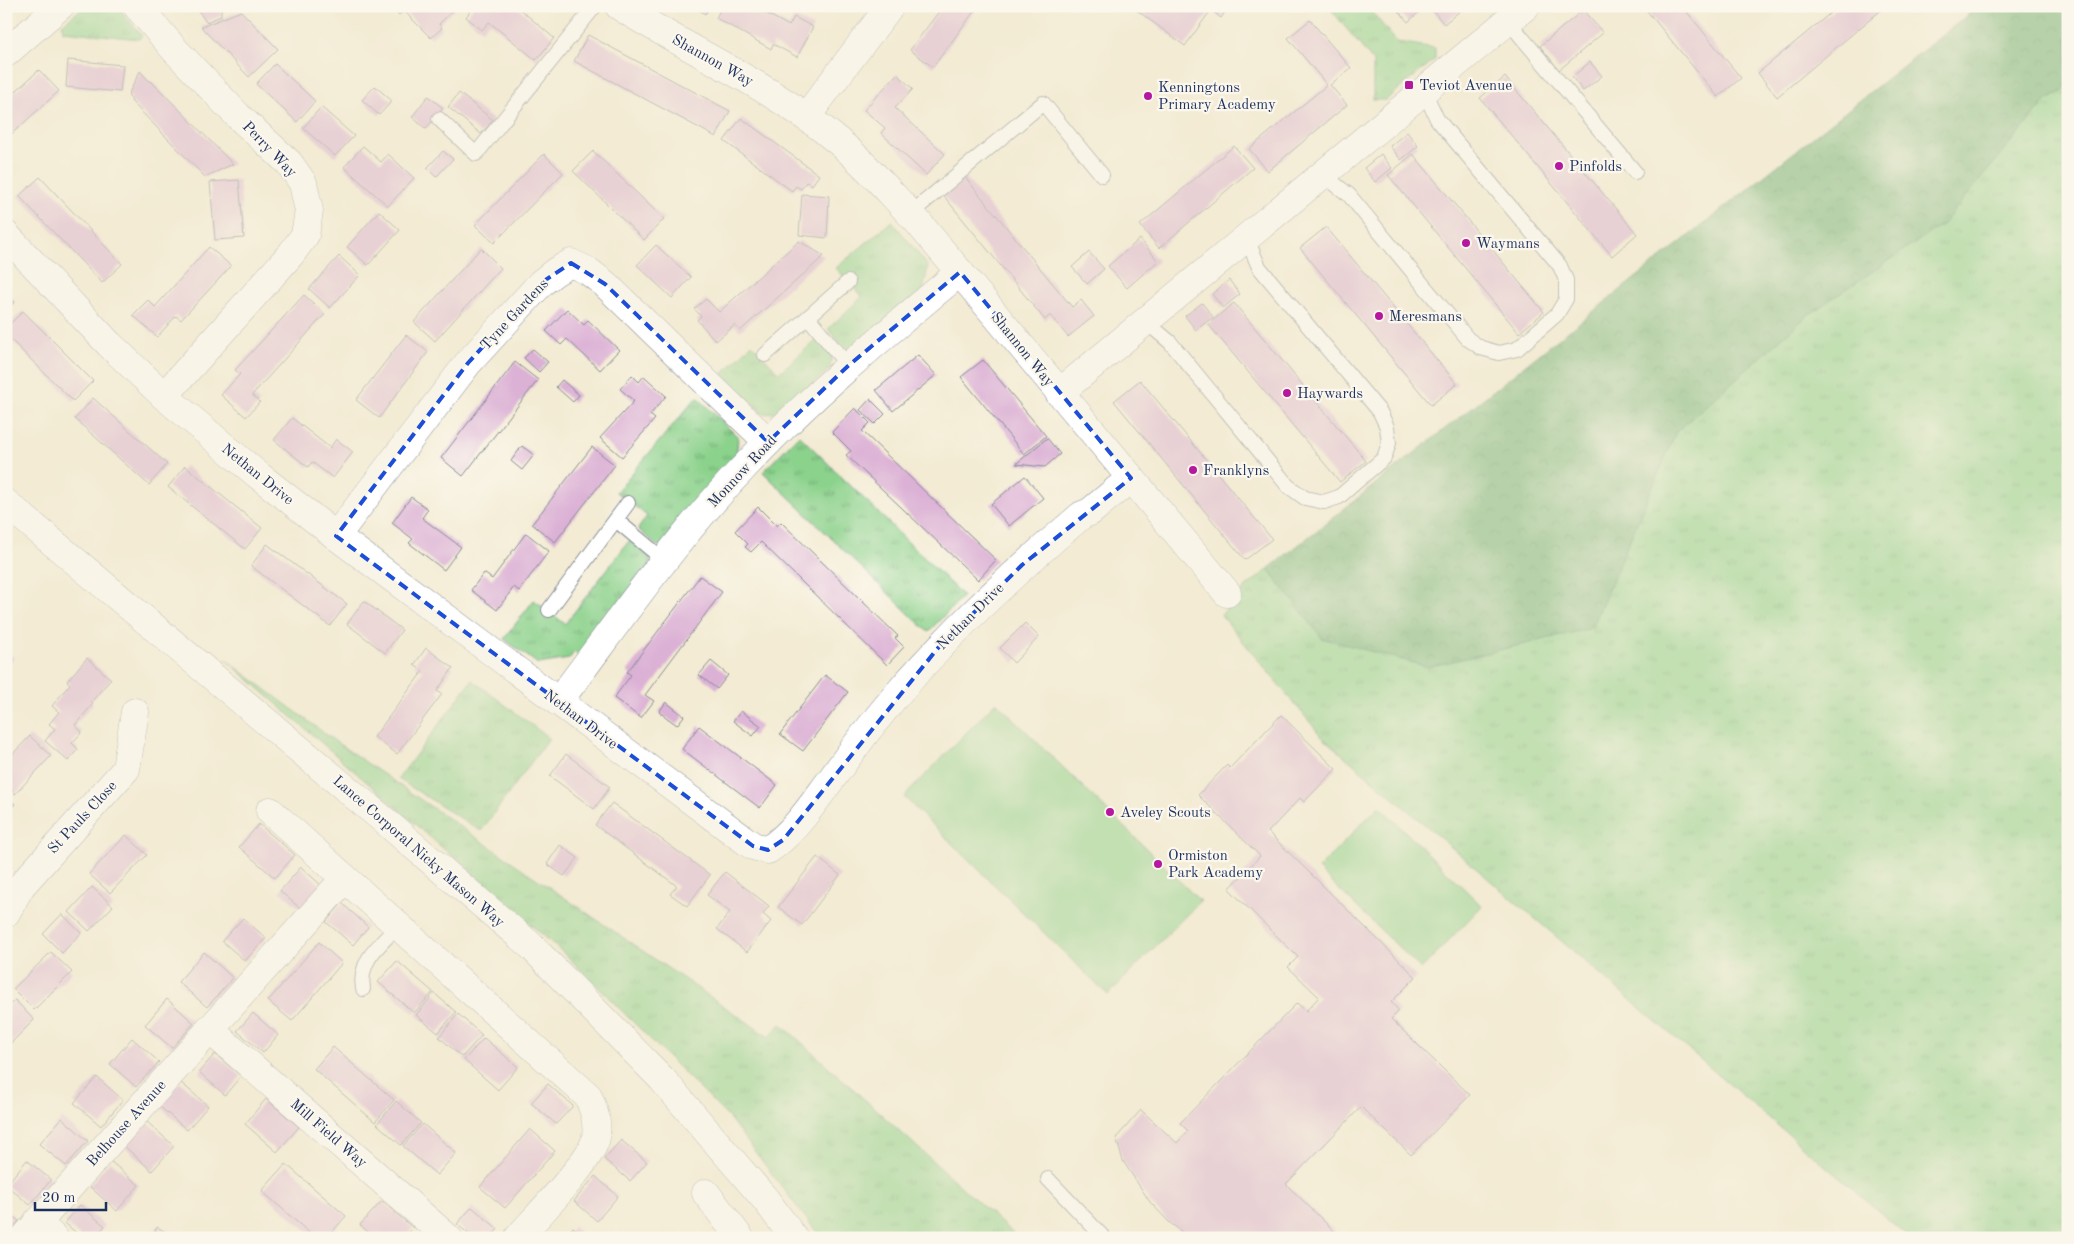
<svg xmlns="http://www.w3.org/2000/svg" width="2074" height="1244" font-family="'Old Standard TT',serif">
<style>
.grass{fill:url(#grass-tufts);stroke:#538075}
.forest{fill:url(#forest-crowns);stroke:#46726b}
.garden{fill:#8bd28c;stroke:#538075}
.building{fill:#dcb1d6}
.lines{fill:none;stroke-linecap:round;stroke-linejoin:round}
.lane-casing{stroke:#878d98;stroke-width:16}
.street-casing{stroke:#878d98;stroke-width:29}
.secondary-casing{stroke:#878d98;stroke-width:29}
.lane{stroke:#fff;stroke-width:14}
.street{stroke:#fff;stroke-width:28}
.secondary{stroke:#fff;stroke-width:28}
.marked{fill:none;stroke:#1d4ed8;stroke-width:4;stroke-dasharray:10 6;stroke-linejoin:round}
.poi-dot{fill:#b5179e;stroke:#fbf7ec;stroke-width:2}
.labels{text-anchor:middle;stroke-width:4.5;stroke-linejoin:round;paint-order:stroke}
.street-label{font-size:15px;fill:#1b2f5e;stroke:#fbf7ec}
.poi-label{font-size:15px;fill:#1b2f5e;stroke:#fbf7ec;text-anchor:start}
</style>
<defs>
<pattern id="grass-tufts" width="24" height="20" patternUnits="userSpaceOnUse" patternTransform="scale(1.25)"><rect width="24" height="20" fill="#8bd28c"/><path d="M3 7l-1-3M5 7V3M7 7l1-3M15 17l-1-3M17 17v-4M19 17l1-3" fill="none" stroke="#71ab76"/></pattern>
<pattern id="forest-crowns" width="20" height="18" patternUnits="userSpaceOnUse" patternTransform="scale(1.25)"><rect width="20" height="18" fill="#70b478"/><path d="M2 6a3 3 0 1 1 6 0M12 15a3 3 0 1 1 6 0" fill="none" stroke="#5b9366"/></pattern>
</defs>
<rect width="100%" height="100%" fill="#fbf7ec"/>
<filter id="ink" filterUnits="userSpaceOnUse"><feTurbulence type="fractalNoise" baseFrequency=".02" numOctaves="2"/><feDisplacementMap in="SourceGraphic" scale="10" xChannelSelector="R" yChannelSelector="G"/><feConvolveMatrix kernelMatrix="1 2 1 2 8 2 1 2 1" color-interpolation-filters="sRGB"/></filter>
<filter id="wash" filterUnits="userSpaceOnUse"><feTurbulence type="fractalNoise" baseFrequency=".0096" numOctaves="4" result="noise"/><feDisplacementMap in="SourceGraphic" scale="20" xChannelSelector="R" yChannelSelector="G"/><feGaussianBlur stdDeviation="1.12" result="paint"/><feColorMatrix in="noise" values="0 0 0 0 0 0 0 0 0 0 0 0 0 0 0 0 0 1.4 0 .05"/><feComposite in="paint" operator="in"/></filter>
<g filter="url(#wash)">
<rect width="100%" height="100%" fill="#f3ebd3"/>
<g class="grass">
<polygon points="85,6 117,6 142,36 139,39 63,31 62,24"/>
<polygon points="1328,6 1367,6 1397,42 1435,48 1435,59 1386,100 1373,100 1373,61"/>
<polygon points="1979,6 2068,6 2068,1238 1910,1238 1323,738 1221,615 1246,587"/>
<polygon points="892,221 928,266 923,291 852,350 846,350 828,329 862,297 836,268"/>
<polygon points="817,339 832,356 830,369 781,412 763,414 722,374 752,344 779,373"/>
<polygon points="697,397 738,437 736,460 665,545 657,546 638,529 647,516 616,492"/>
<polygon points="799,435 963,596 928,632 763,472"/>
<polygon points="629,541 650,557 650,565 580,657 574,652 569,659 538,664 504,639 534,600 565,624"/>
<polygon points="225,659 339,744 769,1037 781,1024 1018,1238 821,1238 730,1119 568,957"/>
<polygon points="472,680 549,738 481,831 398,779"/>
</g>
<polygon class="forest" points="1979,6 2068,6 2068,88 2045,102 1943,224 1808,315 1676,432 1592,628 1428,667 1322,638 1268,569"/>
<g class="garden">
<polygon points="996,702 1200,901 1108,995 904,797"/>
<polygon points="1379,806 1482,906 1421,969 1318,869"/>
</g>
<g id="blocks">
<g class="building">
<polygon points="197,6 221,6 221,16 206,22 197,9"/>
<polygon points="390,6 458,6 439,24 442,28 431,38 404,11 399,15"/>
<polygon points="474,6 516,6 554,38 536,60 489,22 482,30 466,17"/>
<polygon points="693,6 710,6 705,14"/>
<polygon points="722,6 753,6 789,26 794,17 813,27 797,57 773,44 771,49 716,18"/>
<polygon points="812,6 825,6 821,12"/>
<polygon points="943,6 978,6 933,67 910,50"/>
<polygon points="1131,6 1229,6 1221,18 1211,10 1185,46"/>
<polygon points="1394,6 1426,6 1408,22"/>
<polygon points="1429,6 1466,6 1444,24"/>
<polygon points="1643,6 1682,6 1741,78 1718,97"/>
<polygon points="1839,6 1886,6 1777,97 1758,73"/>
<polygon points="1583,10 1603,33 1559,70 1540,46"/>
<polygon points="241,11 278,49 249,77 201,27"/>
<polygon points="1310,20 1351,68 1330,85 1347,105 1268,171 1249,149 1327,85 1288,38"/>
<polygon points="588,35 730,111 716,137 574,61"/>
<polygon points="68,60 123,65 120,92 66,87"/>
<polygon points="1590,62 1602,76 1583,91 1572,77"/>
<polygon points="275,64 315,101 297,122 256,84"/>
<polygon points="39,70 59,91 6,139 6,100"/>
<polygon points="140,71 150,82 151,81 233,164 205,177 131,101 132,99 128,95"/>
<polygon points="897,74 913,89 895,108 945,154 926,175 881,133 885,128 864,110"/>
<polygon points="1505,77 1637,234 1612,256 1480,98"/>
<polygon points="375,86 392,101 379,115 362,100"/>
<polygon points="459,93 493,120 481,134 448,107"/>
<polygon points="428,96 443,108 426,129 412,117"/>
<polygon points="321,107 354,136 335,156 303,128"/>
<polygon points="741,118 819,175 812,185 806,182 801,189 796,186 792,191 724,141"/>
<polygon points="1407,132 1418,146 1401,160 1390,146"/>
<polygon points="363,146 381,162 388,154 414,178 388,206 344,167"/>
<polygon points="1234,146 1253,168 1159,248 1140,225"/>
<polygon points="443,151 453,159 436,177 427,168"/>
<polygon points="593,151 664,219 644,240 573,171"/>
<polygon points="544,154 563,173 494,243 475,225"/>
<polygon points="1381,154 1392,168 1375,182 1364,168"/>
<polygon points="1413,154 1544,312 1519,333 1388,175"/>
<polygon points="40,177 122,264 102,283 19,196"/>
<polygon points="965,177 1072,307 1081,300 1094,316 1068,337 1050,315 1045,320 943,195"/>
<polygon points="239,180 244,238 215,240 210,182"/>
<polygon points="802,194 829,196 827,238 799,235"/>
<polygon points="379,211 400,230 368,265 347,247"/>
<polygon points="1326,227 1457,384 1431,405 1300,248"/>
<polygon points="1140,239 1158,261 1127,288 1108,266"/>
<polygon points="799,241 824,256 740,331 735,325 716,341 697,320 701,316 694,309 706,299 719,312"/>
<polygon points="656,245 691,277 672,298 637,265"/>
<polygon points="209,247 231,266 181,320 176,316 157,337 133,315 148,300 155,307"/>
<polygon points="481,248 501,268 435,341 414,322"/>
<polygon points="1089,252 1104,269 1087,284 1072,267"/>
<polygon points="339,256 360,275 330,308 309,289"/>
<polygon points="1229,280 1240,294 1223,308 1212,294"/>
<polygon points="6,293 15,302 6,310"/>
<polygon points="304,295 325,314 252,395 260,402 246,417 221,395 240,374 235,370"/>
<polygon points="1202,303 1213,317 1196,330 1185,316"/>
<polygon points="1234,303 1366,461 1340,482 1208,324"/>
<polygon points="567,309 584,325 588,320 619,350 600,370 567,339 561,345 546,331"/>
<polygon points="23,311 93,381 73,401 6,335 6,328"/>
<polygon points="406,335 428,352 379,418 356,400"/>
<polygon points="533,349 548,362 539,372 524,358"/>
<polygon points="918,355 936,375 893,411 876,390"/>
<polygon points="983,360 1046,436 1024,454 961,377"/>
<polygon points="515,362 538,380 463,476 441,458"/>
<polygon points="632,375 639,382 644,376 666,396 650,415 655,419 622,457 600,438 634,401 620,389"/>
<polygon points="562,380 579,395 573,402 556,387"/>
<polygon points="1140,380 1272,539 1245,560 1114,401"/>
<polygon points="93,398 167,464 149,485 75,419"/>
<polygon points="870,399 885,414 875,424 860,410"/>
<polygon points="855,408 870,423 862,431 996,560 978,580 846,455 851,451 832,432"/>
<polygon points="292,418 330,448 336,439 353,452 333,478 312,462 308,467 274,440"/>
<polygon points="1047,438 1060,454 1045,467 1016,464"/>
<polygon points="522,446 534,455 522,470 511,461"/>
<polygon points="592,447 615,465 555,542 532,524"/>
<polygon points="185,466 262,528 245,549 168,487"/>
<polygon points="1025,476 1043,498 1009,526 991,504"/>
<polygon points="411,497 428,509 422,518 461,547 444,570 409,543 413,539 392,523"/>
<polygon points="758,507 777,526 781,522 898,636 895,638 904,647 887,665 761,542 751,552 745,547 748,544 735,531"/>
<polygon points="526,533 549,551 519,591 514,587 497,610 471,590 484,573 492,579"/>
<polygon points="267,544 347,604 330,626 251,566"/>
<polygon points="700,576 722,592 645,695 654,701 641,718 614,698 631,675 627,672"/>
<polygon points="364,601 402,630 385,653 347,624"/>
<polygon points="1025,623 1039,637 1014,663 1000,648"/>
<polygon points="426,648 453,668 437,691 442,694 397,754 374,737 423,671 414,665"/>
<polygon points="6,650 14,658 6,666"/>
<polygon points="87,658 111,679 91,702 93,704 75,725 82,732 72,743 78,749 68,761 45,741 55,729 49,724 59,712 52,706 70,684 67,681"/>
<polygon points="711,661 728,675 717,689 699,675"/>
<polygon points="825,675 848,692 803,751 780,734"/>
<polygon points="666,702 684,716 677,725 659,712"/>
<polygon points="741,711 761,726 753,736 733,721"/>
<polygon points="1281,715 1336,769 1304,802 1300,798 1268,832 1416,977 1391,1002 1399,1011 1391,1019 1470,1095 1411,1155 1361,1107 1286,1184 1336,1233 1331,1238 1190,1238 1169,1222 1150,1202 1123,1161 1116,1138 1141,1110 1177,1143 1188,1131 1180,1123 1297,1003 1306,1011 1319,997 1288,967 1298,957 1229,889 1260,856 1198,795 1227,765 1230,768"/>
<polygon points="699,726 777,785 760,808 682,749"/>
<polygon points="30,736 51,756 15,794 6,786 6,761"/>
<polygon points="566,754 610,787 594,809 550,776"/>
<polygon points="6,797 15,804 6,813"/>
<polygon points="612,803 710,875 687,906 670,894 677,886 595,825"/>
<polygon points="259,824 295,855 275,878 239,847"/>
<polygon points="126,835 147,855 110,893 89,874"/>
<polygon points="560,845 578,858 564,876 547,864"/>
<polygon points="817,857 840,875 802,925 778,907"/>
<polygon points="301,867 322,886 302,910 280,891"/>
<polygon points="725,872 769,906 763,914 771,921 747,952 717,929 730,912 707,895"/>
<polygon points="92,887 113,906 89,931 69,912"/>
<polygon points="342,903 368,927 353,945 326,922"/>
<polygon points="62,914 81,933 62,953 43,934"/>
<polygon points="243,918 266,938 245,961 222,941"/>
<polygon points="319,942 342,963 292,1021 268,1001"/>
<polygon points="51,952 72,972 34,1010 13,989"/>
<polygon points="204,952 233,978 207,1007 178,982"/>
<polygon points="397,961 433,992 414,1013 378,982"/>
<polygon points="434,993 456,1012 438,1033 416,1015"/>
<polygon points="167,999 194,1023 172,1048 145,1025"/>
<polygon points="15,1000 34,1020 6,1048 6,1008"/>
<polygon points="253,1013 278,1035 263,1053 237,1031"/>
<polygon points="458,1014 482,1035 462,1057 439,1037"/>
<polygon points="132,1038 159,1062 136,1087 110,1064"/>
<polygon points="484,1038 518,1067 498,1090 464,1060"/>
<polygon points="333,1047 394,1100 375,1122 314,1069"/>
<polygon points="215,1054 241,1076 225,1095 199,1072"/>
<polygon points="97,1077 123,1100 101,1126 74,1103"/>
<polygon points="180,1082 208,1106 187,1130 159,1106"/>
<polygon points="548,1084 573,1106 556,1124 531,1103"/>
<polygon points="266,1099 299,1127 277,1152 245,1124"/>
<polygon points="396,1101 421,1123 401,1145 377,1124"/>
<polygon points="62,1118 88,1141 66,1166 39,1144"/>
<polygon points="146,1121 174,1146 152,1171 124,1146"/>
<polygon points="423,1124 456,1153 437,1175 403,1146"/>
<polygon points="530,1129 555,1151 505,1208 480,1187"/>
<polygon points="621,1140 647,1162 630,1181 604,1159"/>
<polygon points="27,1160 51,1180 30,1205 6,1185"/>
<polygon points="110,1161 139,1185 117,1211 89,1186"/>
<polygon points="286,1164 346,1216 327,1238 315,1238 262,1191"/>
<polygon points="595,1176 618,1196 597,1221 574,1201"/>
<polygon points="382,1201 413,1228 404,1238 375,1238 360,1225"/>
<polygon points="80,1205 105,1226 94,1238 82,1238 65,1223"/>
<polygon points="472,1207 498,1229 490,1238 473,1238 457,1224"/>
<polygon points="6,1210 19,1221 6,1236"/>
<polygon points="157,1227 171,1235 177,1238 151,1238"/>
<polygon points="573,1227 585,1238 564,1238"/>
</g>
</g>
</g>
<g filter="url(#ink)">
<use href="#blocks" fill-opacity="0" stroke="#878d98" stroke-width="1"/>
<g class="lines">
<g class="lane-casing">
<g id="lane">
<polyline points="1508,21 1635,172"/>
<polyline points="439,119 476,154 595,6"/>
<polyline points="1322,174 1349,195 1468,339 1481,348 1499,353 1517,349 1557,314 1566,299 1566,280 1560,266 1437,119 1424,91"/>
<polyline points="910,214 1043,103 1102,175"/>
<polyline points="808,317 848,366"/>
<polyline points="1145,321 1170,342 1288,486 1305,498 1324,502 1339,497 1384,458 1389,443 1387,427 1380,412 1259,267 1246,237"/>
<polyline points="765,355 848,282"/>
<polyline points="616,520 665,561"/>
<polyline points="549,610 628,503"/>
<path d="M363 989C358 960 380 945 398 926"/>
<polyline points="1048,1179 1104,1238"/>
</g>
</g>
<g class="street-casing">
<g id="street">
<polyline points="137,6 175,50 238,116 289,163 303,183 309,211 305,235 291,254 164,396"/>
<path d="M619 6C692 52 772 86 839 142 868 166 891 194 917 221L1227 593"/>
<polyline points="6,53 60,6"/>
<polyline points="806,117 890,6"/>
<path d="M6 235 109 344 164 396 258 475 336 536 739 836 753 846 768 850C796 831 813 803 833 777 852 750 872 724 893 699 951 631 1014 572 1082 515L1090 512 1131 478"/>
<polyline points="1059,393 1526,6"/>
<polyline points="336,536 468,363 541,283 555,272 571,263 588,271 605,284 768,442"/>
<path d="M558 702C620 620 678 535 749 462 814 393 887 333 960 272"/>
<path d="M270 811 588 1096C594 1110 598 1122 596 1137 593 1160 535 1218 518 1238"/>
<polyline points="6,913 21,886 126,769 135,712"/>
<polyline points="209,1029 448,1238"/>
<polyline points="706,1193 740,1238"/>
<polyline points="37,1222 54,1238"/>
<polyline points="24,1238 345,878"/>
</g>
</g>
<g class="secondary-casing">
<polyline id="secondary" points="6,503 380,817 531,946 662,1079 766,1200 794,1238"/>
</g>
<use href="#lane" class="lane"/>
<use href="#street" class="street"/>
<use href="#secondary" class="secondary"/>
</g>
</g>
<path d="M0 0H2074V1244H0ZM571 263 605 284 768 442 848 366 960 272 1131 478 1022 565 938 648 783 840 768 850 753 846 336 536 468 363 541 283Z" fill="#f3ebd3" fill-opacity=".55" fill-rule="evenodd"/>
<path class="marked" d="M571 263 605 284 768 442 848 366 960 272 1131 478 1022 565 938 648 783 840 768 850 753 846 336 536 468 363 541 283Z"/>
<g class="poi-dot">
<rect x="1404" y="80" width="10" height="10" rx="2.5"/>
<circle cx="1148" cy="96" r="5"/>
<circle cx="1559" cy="166" r="5"/>
<circle cx="1466" cy="243" r="5"/>
<circle cx="1379" cy="316" r="5"/>
<circle cx="1287" cy="393" r="5"/>
<circle cx="1193" cy="470" r="5"/>
<circle cx="1110" cy="812" r="5"/>
<circle cx="1158" cy="864" r="5"/>
</g>
<g class="labels">
<g class="street-label">
<text transform="translate(713 60) rotate(29)" y="5">Shannon Way</text>
<text transform="translate(270 149) rotate(46)" y="5">Perry Way</text>
<text transform="translate(514 314) rotate(-47)" y="5">Tyne Gardens</text>
<text transform="translate(1023 349) rotate(51)" y="5">Shannon Way</text>
<text transform="translate(742 471) rotate(-47)" y="5">Monnow Road</text>
<text transform="translate(258 474) rotate(39)" y="5">Nethan Drive</text>
<text transform="translate(970 616) rotate(-45)" y="5">Nethan Drive</text>
<text transform="translate(581 719) rotate(37)" y="5">Nethan Drive</text>
<text transform="translate(82 817) rotate(-47)" y="5">St Pauls Close</text>
<text transform="translate(419 851) rotate(41)" y="5">Lance Corporal Nicky Mason Way</text>
<text transform="translate(126 1123) rotate(-48)" y="5">Belhouse Avenue</text>
<text transform="translate(329 1133) rotate(41)" y="5">Mill Field Way</text>
</g>
<g class="poi-label">
<text x="1419" y="90">Teviot Avenue</text>
<text x="1158" y="92">Kenningtons<tspan x="1158" dy="17">Primary Academy</tspan></text>
<text x="1569" y="171">Pinfolds</text>
<text x="1476" y="248">Waymans</text>
<text x="1389" y="321">Meresmans</text>
<text x="1297" y="398">Haywards</text>
<text x="1203" y="475">Franklyns</text>
<text x="1120" y="817">Aveley Scouts</text>
<text x="1168" y="860">Ormiston<tspan x="1168" dy="17">Park Academy</tspan></text>
</g>
</g>
<rect width="2074" height="1244" fill="none" stroke="#fbf7ec" stroke-width="25"/>
<path d="M35 1202v8h71v-8" fill="none" stroke="#1b2f5e" stroke-width="2.5"/>
<text x="42" y="1202" font-size="15" fill="#1b2f5e" stroke="#fbf7ec" stroke-width="4" paint-order="stroke">20 m</text>
</svg>
